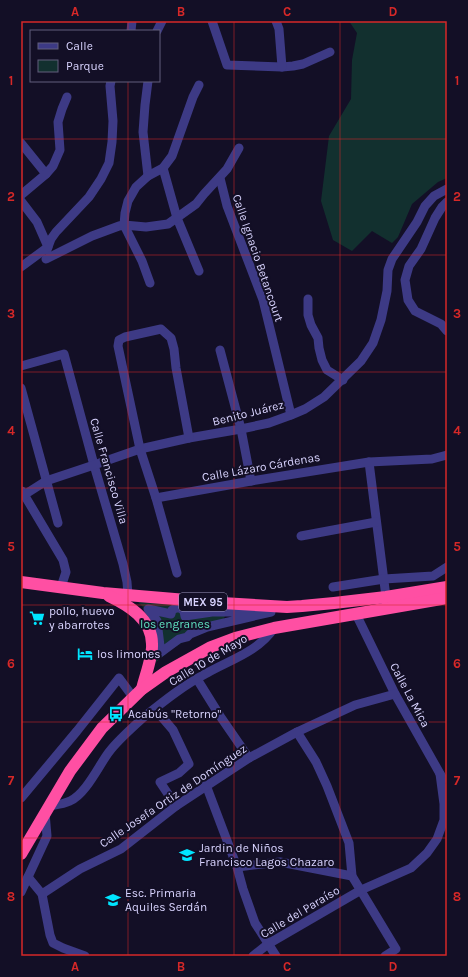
<svg xmlns="http://www.w3.org/2000/svg" width="468" height="977" font-family="Karla,sans-serif">
<style>
.green{fill:#12302f}
.lines{fill:none;stroke-linecap:round;stroke-linejoin:round}
.minor{stroke:#3d3a85;stroke-width:9}
.highway{stroke:#ff4fa3;stroke-width:12}
.grid{fill:none;stroke:#d62828;stroke-width:1;stroke-opacity:0.55}
.labels{text-anchor:middle;stroke-width:4;stroke-linejoin:round;paint-order:stroke}
.shield{fill:#130f26;stroke:#9e99be;stroke-width:1}
.shield-label{font-size:11px;font-weight:bold;fill:#d9d4ff}
.street-label{font-size:12px;fill:#d9d4ff;stroke:#130f26}
.poi-label{font-size:12px;fill:#d9d4ff;stroke:#130f26;text-anchor:start}
.park-label{font-size:12px;fill:#5fe0c0;stroke:#130f26}
.neatline{fill:none;stroke:#d62828;stroke-width:1.5}
.grid-label{font-size:13px;text-anchor:middle;font-weight:bold;fill:#d62828}
</style>
<rect width="100%" height="100%" fill="#130f26"/>
<g class="green">
<polygon points="349,21 447,21 447,178 438,182 412,204 398,237 392,243 372,231 352,251 333,240 321,201 329,136 351,99 352,60 357,33"/>
<polygon points="134,598 215,608 225,616 221,625 191,637 172,649 151,666 153,621 142,606"/>
</g>
<g class="lines">
<g class="minor">
<polyline points="212,21 227,65 282,67 293,66 303,64 330,52"/>
<polyline points="276,21 279,29 282,67"/>
<polyline points="131,31 132,21"/>
<polyline points="157,31 162,21"/>
<polyline points="148,81 145,105 143,132 148,176"/>
<polyline points="21,143 46,174"/>
<polyline points="163,168 177,218 199,271"/>
<polyline points="220,178 227,206 263,300 291,415"/>
<polyline points="21,195 46,174 53,166 60,150 58,122 62,109 67,97"/>
<polyline points="21,201 37,222 48,247 47,250"/>
<polyline points="447,202 442,207 435,218 421,249 409,266 405,280 408,300 415,311 441,324 447,331"/>
<polyline points="46,259 92,236 119,226 124,225 146,227 168,224 196,204 204,194 227,169 239,148"/>
<polyline points="21,267 48,247 51,239 56,232 89,197 101,179 109,163 112,142 113,121 110,86 111,81"/>
<polyline points="150,283 142,261 124,225 125,213 128,201 136,187 148,176 163,168 172,156 193,97 199,85"/>
<polyline points="308,299 308,315 311,325 318,338 319,348 322,360 327,370 343,380"/>
<polyline points="220,350 241,429 251,481"/>
<polyline points="21,366 64,354 94,465 123,564 127,582 128,595"/>
<polyline points="21,388 58,523"/>
<polyline points="369,462 386,597"/>
<polyline points="22,491 63,560 66,572 61,587"/>
<polyline points="24,495 46,481 94,465 140,449 189,438 241,429 269,423 291,415 305,409 324,397 361,361 373,343 381,320 387,291 388,270 392,259 417,222 425,206 434,196 447,189"/>
<polyline points="156,498 251,481 369,462 432,459 447,455"/>
<polyline points="301,536 376,522"/>
<polyline points="177,573 156,498 140,449 118,346 119,340 125,337 161,329 171,338 174,349 176,368 189,438"/>
<polyline points="333,587 384,579 433,576 447,567"/>
<polygon points="176,608 180,608 184,611 185,616 212,612 271,612 207,627 190,634 187,637 179,639 160,653 160,646 157,621 148,609 171,614 172,610"/>
<polyline points="356,614 395,694 443,779"/>
<polyline points="197,679 220,716 249,758"/>
<polyline points="155,709 173,730 189,764 179,773 160,782 176,806"/>
<polyline points="297,732 316,762 327,786 349,843 352,876 396,949 385,956"/>
<polyline points="206,785 237,867 243,889 255,923 276,956"/>
<polyline points="21,798 77,731 119,678 133,697"/>
<path d="M49 806C55 805 64 804 70 801 86 794 99 765 109 752 118 740 133 727 144 717 164 701 184 685 207 673 230 660 259 651 274 628"/>
<polyline points="237,867 280,862 352,876"/>
<polyline points="28,877 42,894 50,935 53,943 63,948 85,956"/>
<polyline points="21,892 47,836 45,813"/>
<polyline points="42,894 80,869 121,849 176,806 249,758 297,732 355,705 395,694"/>
<polyline points="253,956 268,944 361,890 411,868 427,853 437,839 444,820 444,804 440,774"/>
</g>
<g class="highway">
<polyline points="21,582 103,593 222,603 287,607 302,606 334,603 386,597 447,587"/>
<path d="M109 596C128 605 152 619 152 644 153 656 145 676 142 689"/>
<polyline points="21,854 70,771 102,728 142,689 166,672 211,647 235,638 274,628 447,598"/>
</g>
</g>
<path class="grid" d="M128 21V31M234 21V956M340 21V956M128 81V956M21 139H447M21 255H447M21 372H447M21 488H447M21 605H447M21 722H447M21 838H447"/>
<defs>
<g id="supermarket-bare" transform="scale(1.2)"><path d="M-6-5.5h2.5l.6 2H6L4.5 2H-2.5L-4.4-4H-6ZM-1.5 3.2a1.3 1.3 0 1 0 .1 0ZM3 3.2a1.3 1.3 0 1 0 .1 0Z" fill="#00e5ff" stroke="#130f26" stroke-width="2.5" paint-order="stroke"/></g>
<g id="hotel-bare" transform="scale(1.2)"><path d="M-6-4.5h1.5V1H6V5H4.5V3h-9V5H-6ZM-4 0a1.8 1.8 0 1 1 3.6 0ZM.5 0V-2.5h3Q6-2.5 6 0Z" fill="#00e5ff" stroke="#130f26" stroke-width="2.5" paint-order="stroke"/></g>
<g id="bus-bare" transform="scale(1.2)"><path d="M-5-6H5V4H4V6H2V4H-2V6H-4V4H-5ZM-3.5-4V0h7V-4ZM-3.5 1.2v1.5H-2V1.2ZM2 1.2v1.5H3.5V1.2Z" fill="#00e5ff" stroke="#130f26" stroke-width="2.5" paint-order="stroke"/></g>
<g id="school-bare" transform="scale(1.2)"><path d="M0-5L7-2L0 1L-7-2ZM-4 1L0 2.5L4 1V4Q0 6-4 4Z" fill="#00e5ff" stroke="#130f26" stroke-width="2.5" paint-order="stroke"/></g>
</defs>
<g fill-rule="evenodd">
<use href="#supermarket-bare" x="37" y="618"/>
<use href="#hotel-bare" x="85" y="654"/>
<use href="#bus-bare" x="116" y="714"/>
<use href="#school-bare" x="187" y="855"/>
<use href="#school-bare" x="113" y="900"/>
</g>
<g class="labels">
<rect class="shield" x="179" y="593" width="48" height="18" rx="3"/>
<g class="shield-label">
<text x="203" y="606">MEX 95</text>
</g>
<g class="street-label">
<text transform="translate(258 258) rotate(71)" y="4">Calle Ignacio Betancourt</text>
<text transform="translate(248 413) rotate(-14)" y="4">Benito Juárez</text>
<text transform="translate(261 467) rotate(-10)" y="4">Calle Lázaro Cárdenas</text>
<text transform="translate(109 471) rotate(74)" y="4">Calle Francisco Villa</text>
<text transform="translate(208 660) rotate(-31)" y="4">Calle 10 de Mayo</text>
<text transform="translate(410 695) rotate(62)" y="4">Calle La Mica</text>
<text transform="translate(173 796) rotate(-34)" y="4">Calle Josefa Ortiz de Domínguez</text>
<text transform="translate(300 912) rotate(-31)" y="4">Calle del Paraíso</text>
</g>
<g class="poi-label">
<text x="49" y="615">pollo, huevo<tspan x="49" dy="14">y abarrotes</tspan></text>
<text x="97" y="658">los limones</text>
<text x="128" y="718">Acabús "Retorno"</text>
<text x="199" y="852">Jardin de Niños<tspan x="199" dy="14">Francisco Lagos Chazaro</tspan></text>
<text x="125" y="897">Esc. Primaria<tspan x="125" dy="14">Aquiles Serdán</tspan></text>
</g>
<g class="park-label">
<text x="175" y="628">los engranes</text>
</g>
</g>
<rect width="468" height="977" fill="none" stroke="#130f26" stroke-width="44"/>
<rect x="30" y="30" width="130" height="52" fill="#130f26" stroke="#625e7d"/>
<rect x="38" y="43" width="20" height="6" fill="#3d3a85" stroke="#625e7d"/>
<text x="66" y="50" font-size="12" fill="#d9d4ff">Calle</text>
<rect x="38" y="60" width="20" height="12" fill="#12302f" stroke="#625e7d"/>
<text x="66" y="70" font-size="12" fill="#d9d4ff">Parque</text>
<rect x="22" y="22" width="424" height="933" class="neatline"/>
<g class="grid-label">
<text x="75" y="16">A</text>
<text x="181" y="16">B</text>
<text x="287" y="16">C</text>
<text x="393" y="16">D</text>
<text x="11" y="85">1</text>
<text x="457" y="85">1</text>
<text x="11" y="201">2</text>
<text x="457" y="201">2</text>
<text x="11" y="318">3</text>
<text x="457" y="318">3</text>
<text x="11" y="435">4</text>
<text x="457" y="435">4</text>
<text x="11" y="551">5</text>
<text x="457" y="551">5</text>
<text x="11" y="668">6</text>
<text x="457" y="668">6</text>
<text x="11" y="785">7</text>
<text x="457" y="785">7</text>
<text x="11" y="901">8</text>
<text x="457" y="901">8</text>
<text x="75" y="971">A</text>
<text x="181" y="971">B</text>
<text x="287" y="971">C</text>
<text x="393" y="971">D</text>
</g>
</svg>
